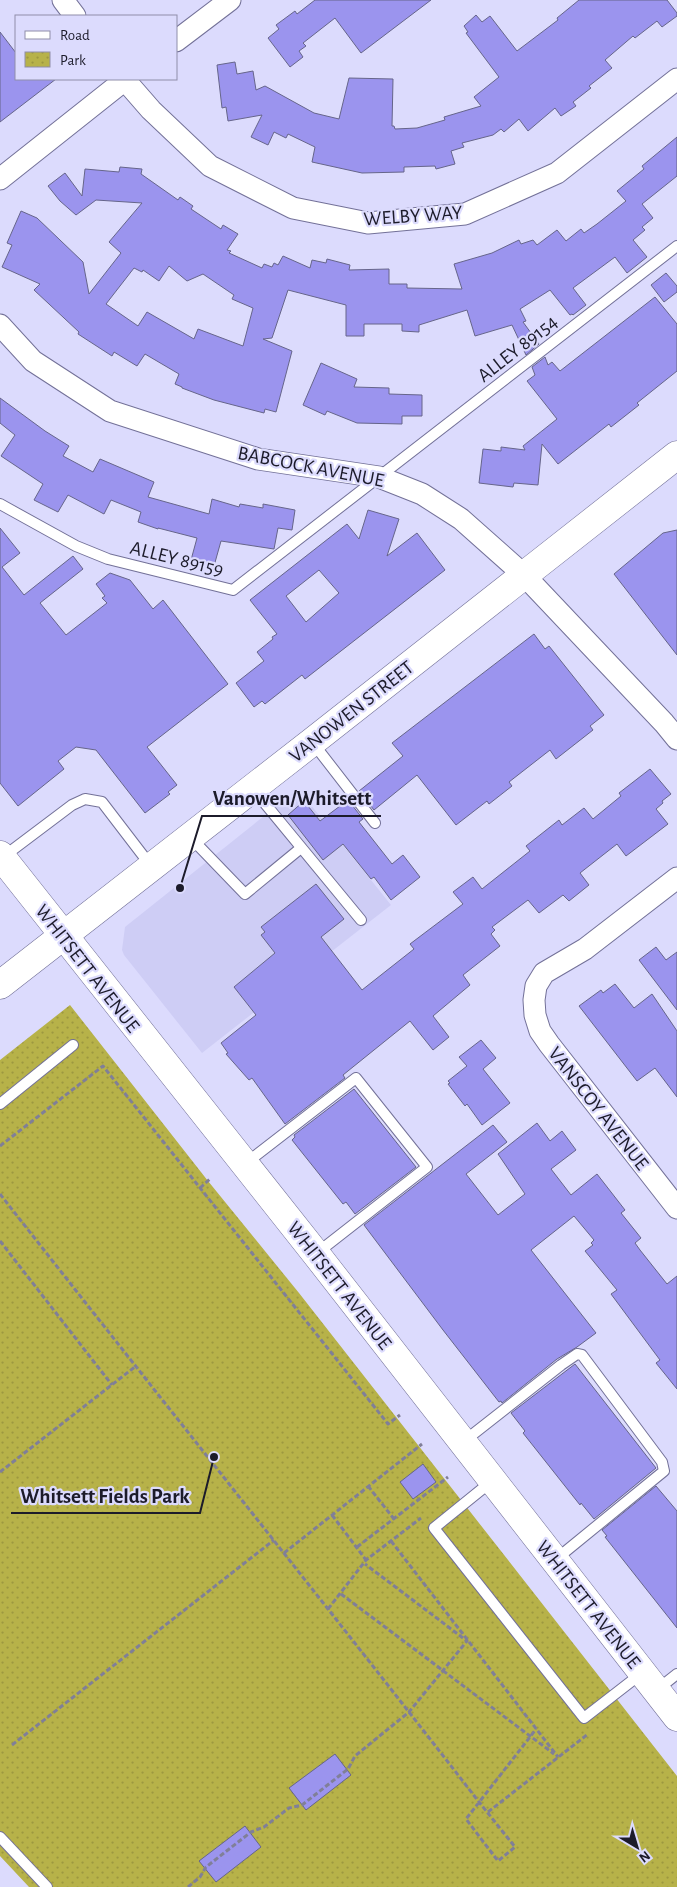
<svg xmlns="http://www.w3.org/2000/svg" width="677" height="1887" font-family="'Alegreya Sans',sans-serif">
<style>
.built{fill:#cecdf5}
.park{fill:url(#park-dots)}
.building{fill:#9b94ee;stroke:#66658a;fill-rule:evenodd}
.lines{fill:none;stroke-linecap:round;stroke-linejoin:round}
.lane-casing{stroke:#737198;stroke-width:12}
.street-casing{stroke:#737198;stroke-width:23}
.secondary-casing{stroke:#737198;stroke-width:29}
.path{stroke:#807f98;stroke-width:3;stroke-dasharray:5 2.5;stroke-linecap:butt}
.lane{stroke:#fff;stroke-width:10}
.street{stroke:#fff;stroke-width:21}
.secondary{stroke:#fff;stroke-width:28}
.labels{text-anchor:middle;stroke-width:4.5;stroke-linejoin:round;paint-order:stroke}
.street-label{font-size:20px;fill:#1c1b2a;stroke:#dcdbfd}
.leader{fill:none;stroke:#1c1b2a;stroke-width:2}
.callout-dot{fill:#1c1b2a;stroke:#dcdbfd;stroke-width:2}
.callout-label{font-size:21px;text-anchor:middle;font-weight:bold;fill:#1c1b2a;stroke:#dcdbfd;stroke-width:4.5;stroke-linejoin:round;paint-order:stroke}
</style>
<defs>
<pattern id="park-dots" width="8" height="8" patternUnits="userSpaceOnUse" patternTransform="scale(1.25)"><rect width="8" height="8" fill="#b7b249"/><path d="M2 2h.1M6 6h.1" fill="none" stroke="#9d9840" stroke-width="1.8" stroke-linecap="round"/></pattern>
</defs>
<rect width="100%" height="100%" fill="#dcdbfd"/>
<polygon class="built" points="298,789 391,905 202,1053 124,955 122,950 125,927"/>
<polygon class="park" points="70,1005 208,1181 299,1293 677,1776 677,1887 29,1887 0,1856 0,1060"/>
<g class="building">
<polygon points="315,0 431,0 361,53 335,18 303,43 306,46 299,51 303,57 290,67 268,38 279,29 276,25 295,11 297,14"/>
<polygon points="579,0 667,0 677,13 677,16 662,27 657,21 635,38 633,36 605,60 612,68 589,86 591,88 573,102 576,106 561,116 555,108 528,131 519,119 504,132 501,129 493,135 462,143 464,147 451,151 455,164 436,169 435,166 404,167 404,172 362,173 312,162 315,147 288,134 286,138 274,132 268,145 251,137 262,115 228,121 226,107 222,108 217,65 235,62 237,74 253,71 256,90 265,86 314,113 339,119 349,78 393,79 392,126 394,126 395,129 417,128 445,120 444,117 481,106 474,97 499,77 466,33 468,32 464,26 476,15 482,22 490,16 517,51 558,20 557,18"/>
<polygon points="0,32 16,53 16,79 56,79 0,122"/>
<path d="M677 137V176L642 204 653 218 642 227 645 230 633 240 647 257 627 273 615 257 573 288 586 305 573 315 572 314 570 315 550 290 520 309 526 321 523 322 539 344 526 355 512 325 475 336 467 310 419 325V332L402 331V324H364V336H346V305L288 290 272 338 263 339 292 351 276 412 265 409 264 413 214 400 182 388V387L175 384 179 374 145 354 137 366 114 352 112 356 78 334 79 332 34 290 40 284 2 267 12 245 7 243 21 211 37 218 83 262 89 294 121 253 109 242 142 203 96 200 76 215 60 201 48 186 65 173 82 196 85 169 119 172 120 167 142 169 141 174 178 200 180 197 193 206 191 209 221 229 223 225 238 234 227 250 231 251 229 253 262 268 264 264 272 267 274 263 278 265 283 256 310 268 312 260 326 263 327 259 350 265 349 270 389 269V284H407V288L462 289 454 264 492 253 519 240 521 244 533 240 537 245 557 230 566 241 581 229 584 233 597 224 626 201 617 191 644 169 642 166ZM169 266 187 281 203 274 234 295 232 299 253 308 243 346 198 329 194 339 147 312 138 326 106 304 134 268 142 272 143 270 159 281Z"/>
<polygon points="666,273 677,286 677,292 664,302 651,285"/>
<polygon points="655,297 677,324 677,371 637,403 639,405 611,427 609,424 558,464 542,444 538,485 514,483 513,487 479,483 483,449 501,451 501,447 525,450 523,446 557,419 527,381 535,375 532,367 545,357 548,365 552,362 560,371"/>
<polygon points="321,363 357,379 354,387 389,388 389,394 422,395 422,416 402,416 402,424 357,423 327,411 325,415 303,405"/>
<polygon points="0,398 45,431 69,446 63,456 93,472 100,459 154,482 148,497 209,514 212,499 239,507 240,504 263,508 263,504 295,510 292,530 278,528 274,549 221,541 214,566 191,560 197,538 158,528 158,529 138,522 141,512 111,500 104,514 68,495 58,512 34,500 43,484 1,456 15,435 0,423"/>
<path d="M368 510 399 519 387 556 417 533 445 570 305 679 302 675 265 704 262 701 254 707 236 683 264 661 257 652 273 639 272 637 277 634 250 600 347 524 359 539ZM319 570 339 593 306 622 286 596Z"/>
<polygon points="0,528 20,553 2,567 24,595 73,556 83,569 40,603 66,635 107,603 102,598 105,596 96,584 110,573 130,580 153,609 163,600 228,684 147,747 177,785 168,792 170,794 145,813 96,750 76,747 58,761 64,769 18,806 0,783"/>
<polygon points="677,530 677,655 614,574 663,533"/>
<polygon points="534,634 545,649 549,646 604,715 590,726 593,730 556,759 550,750 509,782 512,786 489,804 487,801 456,825 417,775 374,810 359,791 403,756 392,743"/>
<polygon points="650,769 671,794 662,801 663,803 656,809 668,824 626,856 617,844 580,873 589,885 569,901 563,895 539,913 528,900 492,927 495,930 491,934 500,946 463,975 470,985 433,1016 449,1037 433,1050 410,1021 343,1075 345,1078 285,1124 252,1078 249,1080 226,1054 228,1053 221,1043 256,1015 234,987 275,953 261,935 265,932 261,927 316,884 344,919 321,937 362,990 414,949 410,944 463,904 453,892 473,877 482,889 530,851 526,846 559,820 562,825 584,808 593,819 621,796 619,793"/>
<polygon points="348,800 363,819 359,822 392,864 403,855 420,877 391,900 374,877 371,879 343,844 323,860 288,815 304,801 320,821"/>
<polygon points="656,947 666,960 677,952 677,1010 639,960"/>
<polygon points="615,984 634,1008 652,994 677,1031 677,1097 655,1068 637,1081 579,1006 601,990 603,993"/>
<polygon points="481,1040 496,1058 483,1069 510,1103 482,1125 467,1104 465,1106 448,1084 450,1083 448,1081 467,1066 459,1057"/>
<polygon points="354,1089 416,1167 355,1214 346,1202 343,1204 292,1140 295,1137 294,1135"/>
<polygon points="537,1123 550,1141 562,1131 576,1150 551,1169 571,1195 597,1174 625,1210 621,1213 641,1238 635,1243 640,1250 667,1284 677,1276 677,1389 656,1363 660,1360 611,1294 617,1290 585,1251 593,1245 591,1243 594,1240 574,1216 531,1250 596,1333 577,1347 557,1359 502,1403 501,1401 499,1402 443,1330 364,1225 493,1125 507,1142 466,1174 498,1215 525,1194 498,1154"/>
<polygon points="575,1364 656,1468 594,1519 581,1503 580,1505 523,1433 525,1431 511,1413"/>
<polygon points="423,1464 436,1482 413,1499 400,1482"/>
<polygon points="656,1486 677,1511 677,1628 605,1537 607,1536 602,1530"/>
<polygon points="335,1754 351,1775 306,1810 289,1788"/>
<polygon points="245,1826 261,1847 216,1882 199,1861"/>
</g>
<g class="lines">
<g class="lane-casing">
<g id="lane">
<polyline points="0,504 76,546 108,559 233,590 677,246"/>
<polyline points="313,743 375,823"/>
<polyline points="253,789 361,920"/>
<polyline points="190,837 245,894 301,848"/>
<polyline points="3,857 72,805 85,799 102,802 151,866"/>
<polyline points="0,1104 73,1045"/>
<polyline points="246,1163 356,1078 427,1167 317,1253"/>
<polyline points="463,1442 561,1365 577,1354 582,1355 662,1462 664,1471 555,1560"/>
<polyline points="492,1481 434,1528 584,1718 642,1673"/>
<polyline points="658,1689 677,1674"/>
<polyline points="0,1837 47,1887"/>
</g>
</g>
<g class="street-casing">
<g id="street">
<polyline points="63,0 75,16"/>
<polyline points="176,41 230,0"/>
<polyline points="124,79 151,110 210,166 293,208 368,223 465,214 557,173 677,79"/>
<polyline points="0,179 126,79"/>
<polyline points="0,325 33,361 110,411 258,459 379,477 422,494 461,519 524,575 664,723 677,739"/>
<polyline points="677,878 585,949 544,973 536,986 534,1000 535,1015 540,1031 549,1044 677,1208"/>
</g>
</g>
<g class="secondary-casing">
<g id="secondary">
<polyline points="0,855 316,1254 677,1717"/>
<polyline points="0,985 312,742 677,455"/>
</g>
</g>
<g class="path">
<polyline points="0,1146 103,1066 388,1424 400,1415"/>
<polyline points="200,1188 211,1178"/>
<path d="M0 1194C159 1397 321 1598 479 1802L515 1847 498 1861 466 1819 530 1737 536 1729"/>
<polyline points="0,1241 112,1385"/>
<polyline points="0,1472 136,1366"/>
<polyline points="368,1486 394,1519"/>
<polyline points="332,1515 366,1560"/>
<polyline points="391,1541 558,1757"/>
<polyline points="357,1547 448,1477"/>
<polyline points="284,1553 422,1444"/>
<polyline points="341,1594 554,1754"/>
<polyline points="328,1609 366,1560 421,1518"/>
<polyline points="12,1745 274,1540"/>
<polyline points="488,1812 588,1734"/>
<polyline points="188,1887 200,1877 206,1867 251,1832 264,1827 289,1808 302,1805 348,1769 355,1756 409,1712 467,1641 365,1564"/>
</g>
<use href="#lane" class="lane"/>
<use href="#street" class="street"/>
<use href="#secondary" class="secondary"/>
</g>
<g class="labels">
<g class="street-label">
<text transform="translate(413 215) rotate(-4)" y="7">WELBY WAY</text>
<text transform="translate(517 348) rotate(-38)" y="7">ALLEY 89154</text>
<text transform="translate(311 466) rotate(11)" y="7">BABCOCK AVENUE</text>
<text transform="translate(177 558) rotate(14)" y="7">ALLEY 89159</text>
<text transform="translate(351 711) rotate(-38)" y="7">VANOWEN STREET</text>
<text transform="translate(88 968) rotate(52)" y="7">WHITSETT AVENUE</text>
<text transform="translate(599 1108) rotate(52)" y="7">VANSCOY AVENUE</text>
<text transform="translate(340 1285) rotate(52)" y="7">WHITSETT AVENUE</text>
<text transform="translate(589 1604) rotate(52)" y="7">WHITSETT AVENUE</text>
</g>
</g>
<path class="leader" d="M180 888L202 816H381M214 1457L200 1513H11"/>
<g class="callout-dot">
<circle cx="180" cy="888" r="5"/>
<circle cx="214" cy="1457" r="5"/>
</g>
<g class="callout-label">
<text x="292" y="805">Vanowen/Whitsett</text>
<text x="105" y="1503">Whitsett Fields Park</text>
</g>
<rect x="15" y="15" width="162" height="65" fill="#dcdbfd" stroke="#8f8ea9"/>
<rect x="25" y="31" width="25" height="8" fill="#ffffff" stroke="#8f8ea9"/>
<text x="60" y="40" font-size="15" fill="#1c1b2a">Road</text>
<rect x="25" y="52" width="25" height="15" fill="url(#park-dots)" stroke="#8f8ea9"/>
<text x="60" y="65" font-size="15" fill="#1c1b2a">Park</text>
<g transform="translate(637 1847) rotate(142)" stroke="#dcdbfd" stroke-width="4" paint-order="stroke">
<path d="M0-4L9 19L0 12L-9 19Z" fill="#1c1b2a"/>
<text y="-8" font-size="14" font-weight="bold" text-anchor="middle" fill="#1c1b2a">N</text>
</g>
</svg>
